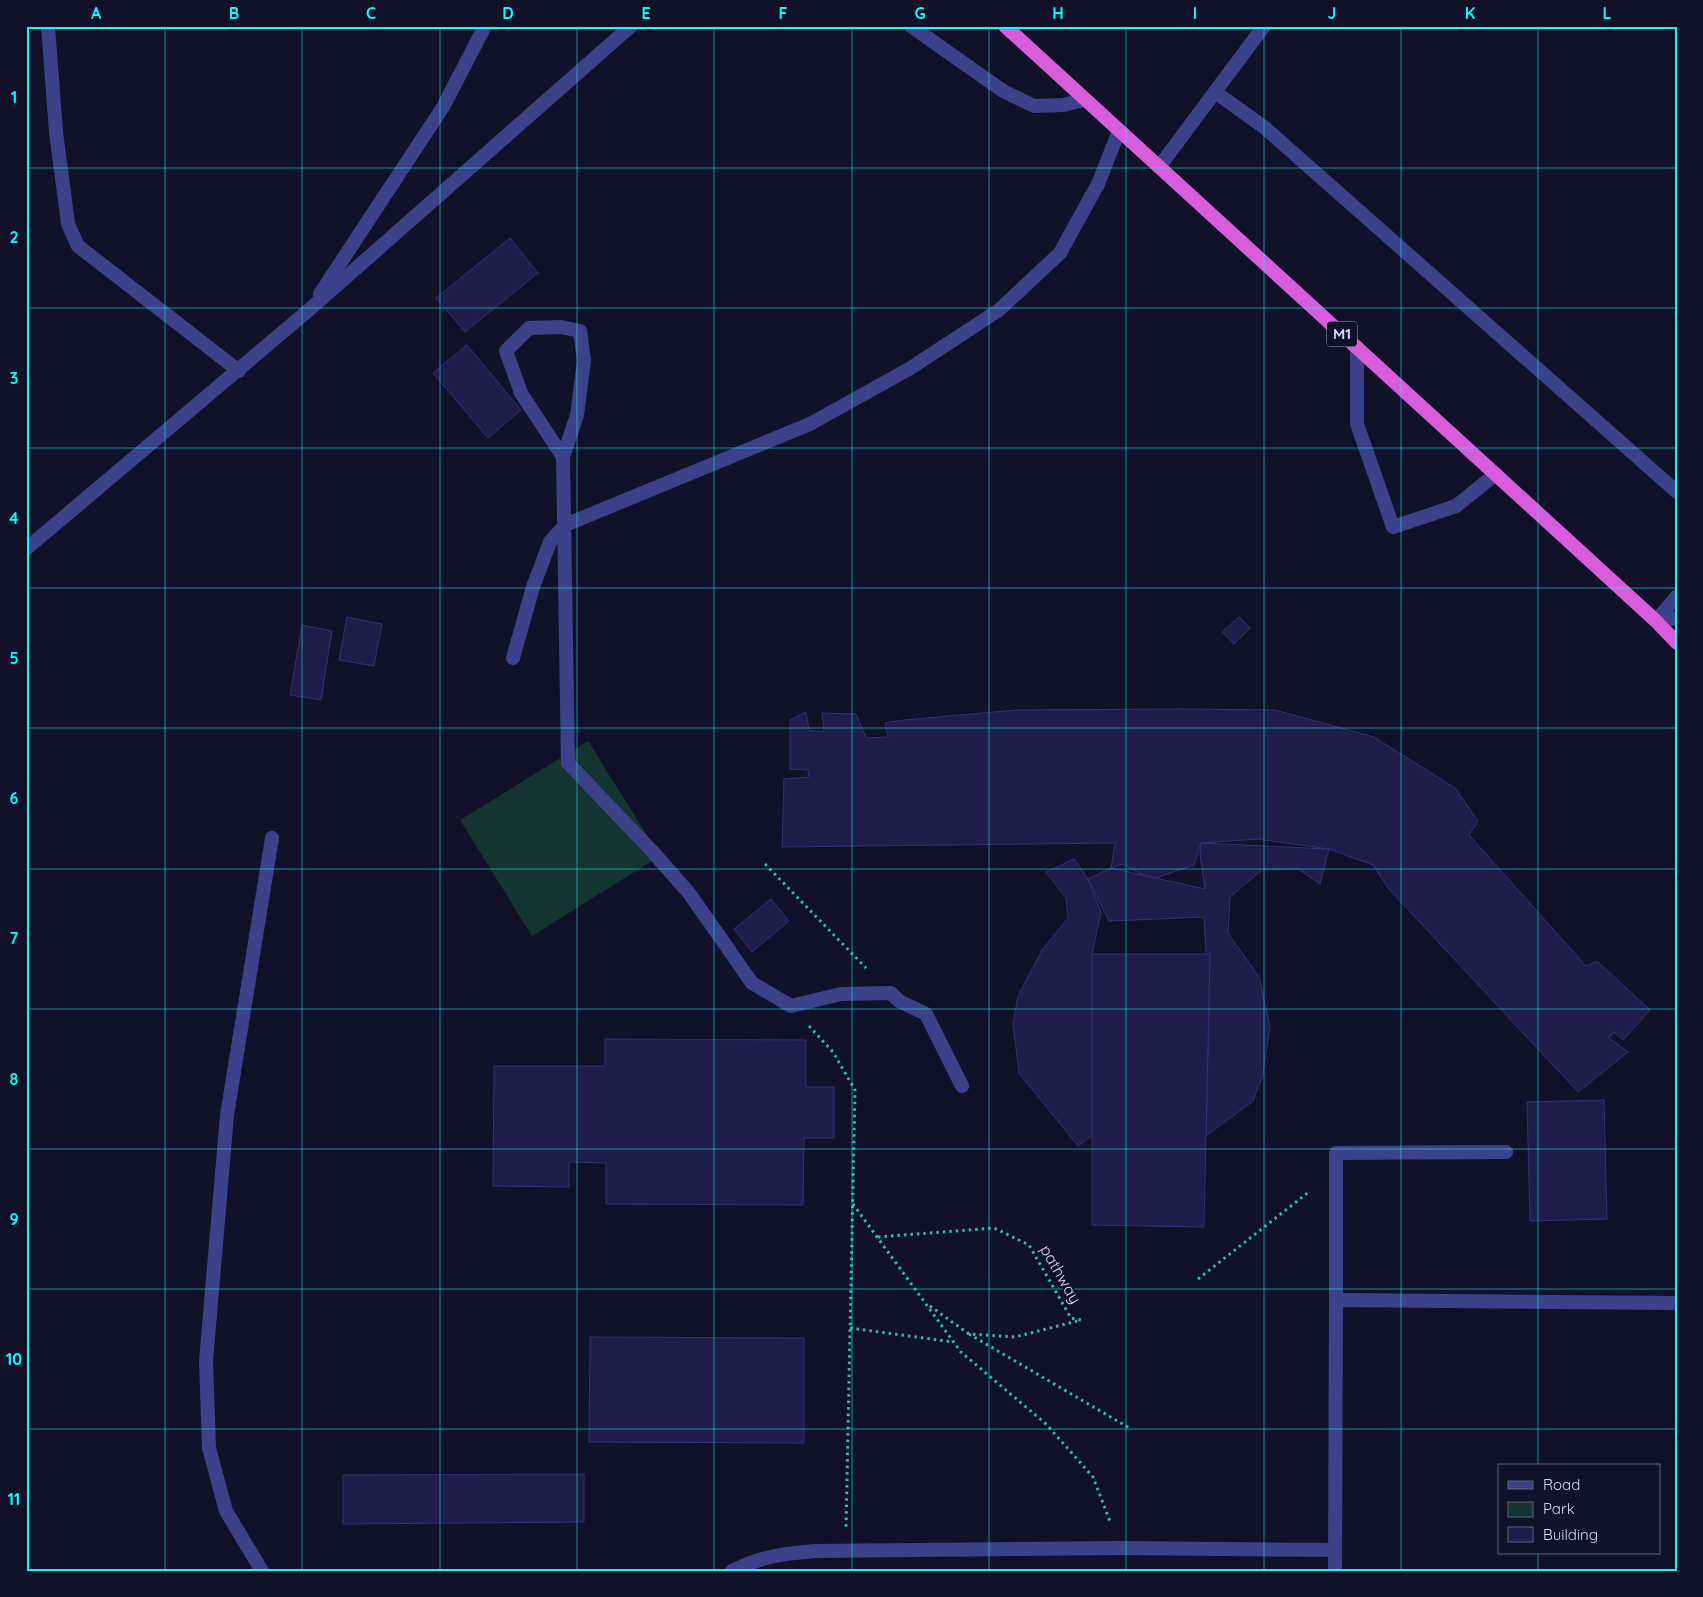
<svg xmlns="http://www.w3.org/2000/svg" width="1703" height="1597" font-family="Quicksand,sans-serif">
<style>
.green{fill:#14342f}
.building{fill:#211d4b;stroke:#352f77}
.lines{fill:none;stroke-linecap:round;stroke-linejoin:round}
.path{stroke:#31bca3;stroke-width:3;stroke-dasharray:2.5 4;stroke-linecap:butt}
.service{stroke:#3c4289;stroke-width:14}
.minor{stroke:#3c4289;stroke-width:14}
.trunk{stroke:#d85cdc;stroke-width:14}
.grid{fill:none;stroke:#07fef9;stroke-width:1;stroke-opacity:0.55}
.labels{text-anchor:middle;stroke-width:4;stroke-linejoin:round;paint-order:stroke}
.shield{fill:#12112a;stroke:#9e9ebf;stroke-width:1}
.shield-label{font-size:15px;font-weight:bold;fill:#dadbff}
.street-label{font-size:16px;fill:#dadbff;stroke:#12112a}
.neatline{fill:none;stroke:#07fef9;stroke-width:2}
.grid-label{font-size:16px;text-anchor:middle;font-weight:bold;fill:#07fef9}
</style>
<rect width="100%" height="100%" fill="#12112a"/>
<polygon class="green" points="588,741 660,856 532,936 460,820"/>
<g class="building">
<polygon points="510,238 538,273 465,332 436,298"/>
<polygon points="467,345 521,410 488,438 433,373"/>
<polygon points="347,617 382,624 374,666 339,660"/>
<polygon points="1239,617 1250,628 1234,644 1222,632"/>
<polygon points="302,625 332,631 321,700 290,695"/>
<polygon points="1183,709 1275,710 1374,737 1455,788 1478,821 1469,835 1586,966 1597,961 1650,1010 1623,1040 1614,1032 1609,1038 1628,1052 1578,1092 1388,888 1373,865 1329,849 1257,839 1201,843 1194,865 1156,878 1145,876 1123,864 1111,868 1115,843 782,847 784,779 809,777 808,770 790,769 790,720 806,712 809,730 824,732 822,713 856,714 866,738 888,737 885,723 904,720 1016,710"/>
<polygon points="1201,843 1329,849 1320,884 1298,869 1262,870 1230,897 1228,933 1259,977 1270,1026 1263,1074 1253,1101 1206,1136 1209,1004 1204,917 1109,921 1088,879 1111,868 1205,889 1200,855"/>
<polygon points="1074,859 1088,879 1101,912 1092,954 1092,1136 1078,1146 1019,1073 1013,1024 1018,996 1042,950 1068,918 1066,898 1046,872"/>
<polygon points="771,899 789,921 752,952 734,929"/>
<polygon points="1092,954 1210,954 1204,1227 1092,1225"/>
<polygon points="605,1039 806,1040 806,1087 834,1087 834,1138 804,1138 803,1205 606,1204 606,1163 569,1162 569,1187 493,1186 494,1066 605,1066"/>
<polygon points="1604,1100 1607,1219 1530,1221 1527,1102"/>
<polygon points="590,1337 804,1338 804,1443 589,1442"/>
<polygon points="584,1474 584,1522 343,1524 343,1475"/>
</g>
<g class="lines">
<g class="path">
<polyline points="765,864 866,968"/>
<polyline points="809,1026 833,1052 855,1090 846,1528"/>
<polyline points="853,1204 961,1352 1046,1424 1093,1477 1111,1524"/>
<polyline points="878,1237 994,1228 1029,1245 1071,1318 1081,1320 1015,1337 969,1334 927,1304"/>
<polyline points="1198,1279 1310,1191"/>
<polyline points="850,1328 953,1342"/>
<polyline points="969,1334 1131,1429"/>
</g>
<g class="service">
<polyline points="1357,347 1357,424 1393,527 1456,506 1496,474"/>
<polyline points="563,457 577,415 584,361 580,331 561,327 529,328 506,351 521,393 563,457 568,763 652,851 689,893 752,983 791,1006 841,994 891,993 899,1001 926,1014 962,1086"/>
<polyline points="513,658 533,587 550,542 565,525 810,424 909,369 999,310 1060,253 1098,184 1119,131"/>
<polyline points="1336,1300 1336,1153 1506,1152"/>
<polyline points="262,1571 226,1511 209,1448 206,1361 227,1115 272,838"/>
<path d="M732 1571C763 1556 781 1554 815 1551L1120 1548 1335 1550"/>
<polyline points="1335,1571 1336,1300 1677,1303"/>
</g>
<g class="minor">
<polyline points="48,26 56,132 68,224 78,246 239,371"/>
<polyline points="911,26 1003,91 1034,106 1063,105 1084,100"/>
<polyline points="1215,92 1264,127 1677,492"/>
<polyline points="1159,167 1264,26"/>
<polyline points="320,294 443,107 485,26"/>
<polyline points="26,549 310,309 631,26"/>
<polyline points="1656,621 1677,596"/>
<polyline points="1656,621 1677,618"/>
</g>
<polyline class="trunk" points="1005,26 1656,621 1677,643"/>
</g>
<path class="grid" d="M165 26V1571M302 26V1571M440 26V1571M577 26V1571M714 26V1571M852 26V1571M989 26V1571M1126 26V1571M1264 26V1571M1401 26V1571M1538 26V1466M26 168H1677M26 308H1677M26 448H1677M26 588H1677M26 728H1677M26 869H1677M26 1009H1677M26 1149H1677M26 1289H1677M26 1429H1677M1538 1553V1571"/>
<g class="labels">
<rect class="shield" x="1327" y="321.5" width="30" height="25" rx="4"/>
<g class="shield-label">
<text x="1342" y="339">M1</text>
</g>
<g class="street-label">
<text transform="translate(1061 1274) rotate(60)" y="6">pathway</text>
</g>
</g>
<rect width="1703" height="1597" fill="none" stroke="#12112a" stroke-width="55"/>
<rect x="1498" y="1464" width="162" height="90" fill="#12112a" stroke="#62627f"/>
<rect x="1508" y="1481" width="25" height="8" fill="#3c4289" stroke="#62627f"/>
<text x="1543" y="1490" font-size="15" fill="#dadbff">Road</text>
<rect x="1508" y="1502" width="25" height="15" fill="#14342f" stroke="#62627f"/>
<text x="1543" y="1514" font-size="15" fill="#dadbff">Park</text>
<rect x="1508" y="1527" width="25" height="15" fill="#211d4b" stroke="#62627f"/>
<text x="1543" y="1540" font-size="15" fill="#dadbff">Building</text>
<rect x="28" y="28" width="1648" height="1542" class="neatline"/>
<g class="grid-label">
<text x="96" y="19">A</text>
<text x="234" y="19">B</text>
<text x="371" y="19">C</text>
<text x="508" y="19">D</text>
<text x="646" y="19">E</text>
<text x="783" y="19">F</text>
<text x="920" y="19">G</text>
<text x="1058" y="19">H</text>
<text x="1195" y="19">I</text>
<text x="1332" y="19">J</text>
<text x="1470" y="19">K</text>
<text x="1607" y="19">L</text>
<text x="14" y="103">1</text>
<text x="14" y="243">2</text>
<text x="14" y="384">3</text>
<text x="14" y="524">4</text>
<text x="14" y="664">5</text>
<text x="14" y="804">6</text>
<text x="14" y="944">7</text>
<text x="14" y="1085">8</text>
<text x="14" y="1225">9</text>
<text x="14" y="1365">10</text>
<text x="14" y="1505">11</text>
</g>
</svg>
